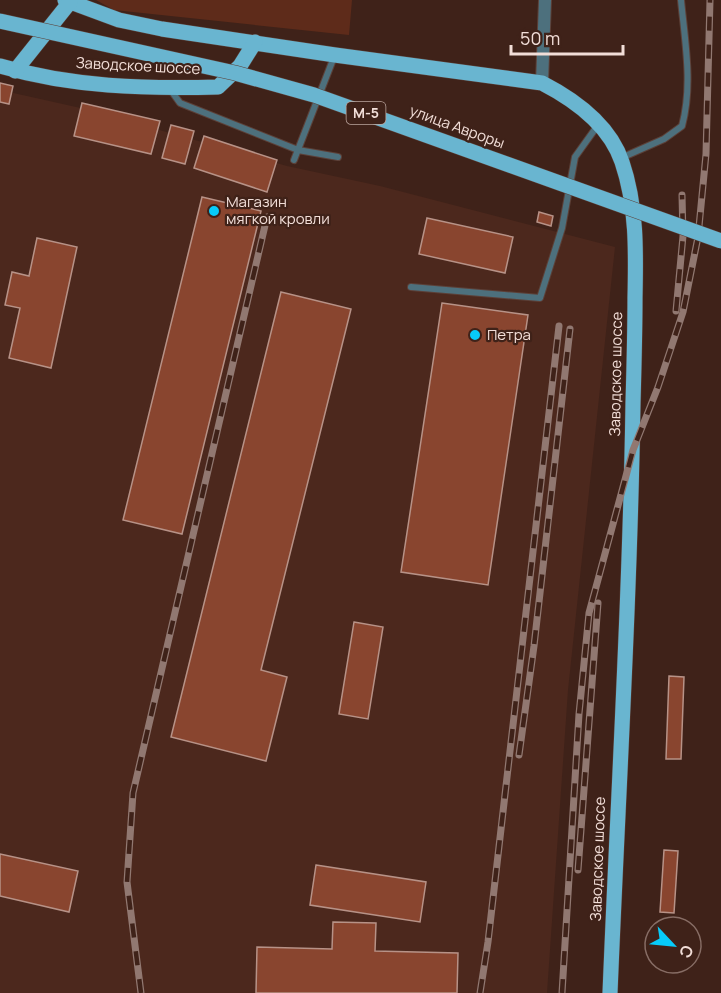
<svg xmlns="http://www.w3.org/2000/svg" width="721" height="993" font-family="Manrope,sans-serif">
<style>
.built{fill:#4c281d}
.green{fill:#5e2b1a}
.building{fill:#89452f;stroke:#b79287;stroke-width:1.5}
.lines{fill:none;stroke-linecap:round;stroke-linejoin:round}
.lane-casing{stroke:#5c4038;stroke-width:8}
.street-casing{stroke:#5c4038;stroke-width:14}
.primary-casing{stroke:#5c4038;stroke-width:16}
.lane{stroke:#4d707d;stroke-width:6}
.street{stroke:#4d707d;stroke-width:12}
.primary{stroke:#69b5d0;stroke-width:15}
.rail-casing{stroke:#917871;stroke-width:7}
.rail{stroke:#3f2219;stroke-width:4.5;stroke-dasharray:14;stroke-linecap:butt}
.primary-bridge-casing{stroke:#5c4038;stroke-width:16;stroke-linecap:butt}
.primary-bridge{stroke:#69b5d0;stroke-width:15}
.poi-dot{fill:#07cbf9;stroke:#3f2219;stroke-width:2}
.labels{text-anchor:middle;stroke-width:4.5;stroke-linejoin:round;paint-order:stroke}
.shield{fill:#3f2219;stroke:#bca69f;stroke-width:1.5}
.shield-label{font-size:14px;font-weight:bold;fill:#f2ded8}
.street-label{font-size:15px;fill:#f2ded8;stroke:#3f2219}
.poi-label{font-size:15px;fill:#f2ded8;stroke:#3f2219;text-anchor:start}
</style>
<rect width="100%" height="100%" fill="#3f2219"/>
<polygon class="built" points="0,90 85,109 287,166 380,186 615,247 568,690 547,993 0,993"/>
<polygon class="green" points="96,0 352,0 349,35 114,10"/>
<g class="building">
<polygon points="0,83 13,86 9,104 0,102"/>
<polygon points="82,103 160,121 151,154 74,136"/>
<polygon points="171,125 194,131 185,164 162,158"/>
<polygon points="204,136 277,160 267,192 194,168"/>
<polygon points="202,197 261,211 182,534 123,520"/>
<polygon points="539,212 553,216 551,226 537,222"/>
<polygon points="427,218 513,237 505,273 419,254"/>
<polygon points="37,238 77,247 51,368 9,358 20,308 5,305 12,272 29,276"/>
<polygon points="281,292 351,309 261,670 287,677 266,761 171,737"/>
<polygon points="442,303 528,315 488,585 401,572"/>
<polygon points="354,622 383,627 368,719 339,714"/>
<polygon points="669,676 684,677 681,759 666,759"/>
<polygon points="664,850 678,851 674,913 660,912"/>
<polygon points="0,854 78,871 69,912 0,896"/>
<polygon points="316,865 426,882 420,922 310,905"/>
<polygon points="333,922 376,923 375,951 458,953 457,993 256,993 257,947 332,949"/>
</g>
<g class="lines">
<g class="lane-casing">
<g id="lane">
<polyline points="170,89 180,103 298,150 338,157"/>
<path d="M621 158 664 139 682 126C693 85 685 42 681 0"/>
<polyline points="294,160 334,57"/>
<polyline points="411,287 540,298 562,228 575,157 598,125"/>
</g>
</g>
<g class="street-casing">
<polyline id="street" points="542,83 545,0"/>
</g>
<g class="primary-casing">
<g id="primary">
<path d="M65 0 119 20 162 29 335 55 542 83C575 100 610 126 622 162 637 206 636 252 635 298 635 333 634 368 633 403 630 600 618 796 610 993"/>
<path d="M0 66C71 87 145 89 218 87L240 66 255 42"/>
<polyline points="15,71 70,2"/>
</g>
</g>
<use href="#lane" class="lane"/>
<use href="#street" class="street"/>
<use href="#primary" class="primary"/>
<g class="rail-casing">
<g id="rail">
<polyline points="676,311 683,236 682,195"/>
<polyline points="519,755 534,646 570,329"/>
<polyline points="578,870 598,603"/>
<polyline points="141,993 127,882 133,793 267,217"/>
<polyline points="480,993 488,942 559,326"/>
<polyline points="562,993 579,714 589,613 633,450 658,387 683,312 698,237 706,154 710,0"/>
</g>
</g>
<use href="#rail" class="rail"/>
<g class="primary-bridge-casing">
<polyline id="primary-bridge" points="0,21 235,73 314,95 721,241"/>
</g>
<use href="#primary-bridge" class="primary-bridge"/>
</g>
<g class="poi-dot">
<circle cx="214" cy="211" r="6"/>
<circle cx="475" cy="335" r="6"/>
</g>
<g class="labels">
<rect class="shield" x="346.5" y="102" width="39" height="22" rx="4.5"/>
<g class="shield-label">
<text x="366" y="118">М-5</text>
</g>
<g class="street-label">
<text transform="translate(138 66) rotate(3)" y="5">Заводское шоссе</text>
<text transform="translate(457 127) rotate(20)" y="5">улица Авроры</text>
<text transform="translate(616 374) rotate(-89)" y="5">Заводское шоссе</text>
<text transform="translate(598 859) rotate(-88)" y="5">Заводское шоссе</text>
</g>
<g class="poi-label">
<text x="226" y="207">Магазин<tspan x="226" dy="17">мягкой кровли</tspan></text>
<text x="487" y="340">Петра</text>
</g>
</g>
<g transform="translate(673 945) rotate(116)"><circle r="28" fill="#3f2219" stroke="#876d65" stroke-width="1.5"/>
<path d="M0-4.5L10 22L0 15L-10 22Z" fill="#07cbf9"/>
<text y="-9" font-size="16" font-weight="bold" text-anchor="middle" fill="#f2ded8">С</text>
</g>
<path d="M511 45v9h112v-9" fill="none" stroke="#f2ded8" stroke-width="3"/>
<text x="520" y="45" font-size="18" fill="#f2ded8" stroke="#3f2219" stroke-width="4.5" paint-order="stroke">50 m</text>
</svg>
